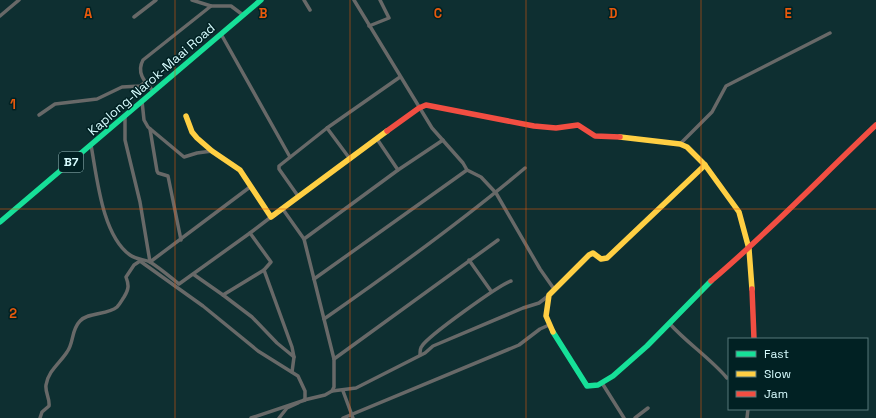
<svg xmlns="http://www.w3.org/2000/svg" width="876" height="418" font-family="'Space Grotesk',sans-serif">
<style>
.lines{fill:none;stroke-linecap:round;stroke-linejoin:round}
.street{stroke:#686968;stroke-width:3.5}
.fast{stroke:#16e098;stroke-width:5.5}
.slow{stroke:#ffcf43;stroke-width:5.5}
.jam{stroke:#f24e42;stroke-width:5.5}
.grid{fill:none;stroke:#e8590c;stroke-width:1;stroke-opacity:0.55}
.labels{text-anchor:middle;stroke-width:3;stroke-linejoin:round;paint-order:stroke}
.shield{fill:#012123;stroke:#97babc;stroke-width:1}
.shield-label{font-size:12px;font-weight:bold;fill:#d7fcfe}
.street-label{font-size:13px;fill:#d7fcfe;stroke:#012123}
.grid-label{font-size:13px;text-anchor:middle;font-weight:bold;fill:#e8590c;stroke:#012123;stroke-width:3;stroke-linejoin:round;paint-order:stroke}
</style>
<rect width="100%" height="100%" fill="#0e2f31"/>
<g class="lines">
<g class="street">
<polyline points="192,0 211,6 231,6 243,15"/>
<polyline points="304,0 310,10"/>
<polyline points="354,0 432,128 463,163 467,170 481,177 496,193 540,269 554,289"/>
<polyline points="0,16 19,0"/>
<polyline points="134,17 156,0"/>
<polyline points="369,26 389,18 380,0"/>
<polyline points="221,34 290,157"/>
<path d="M153 91C145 82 136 73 143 60L211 6"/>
<polyline points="142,101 144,120 148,127 184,157 197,153 212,151"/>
<polyline points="39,115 55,104 97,99 122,87 140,86 145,82"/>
<polyline points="125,117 125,140 140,202 150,262"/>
<polyline points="327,128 350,159"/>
<polyline points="150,129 157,171 158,173 168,176 181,240"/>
<polyline points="377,139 398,170"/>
<polyline points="680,144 712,112 726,86 830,33"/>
<path d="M91 145C97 177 102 235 130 255 137 260 144 259 150 262 160 268 170 277 179 284L250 233 271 262 264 270 223 295 193 274"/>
<polyline points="298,196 279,169 279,166 327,128 400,77"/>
<polyline points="282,208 304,239 334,359 334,387 332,391 325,395 304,400"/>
<polyline points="250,233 271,217"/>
<polyline points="304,239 398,170 443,140"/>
<polyline points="469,260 491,291"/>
<polyline points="150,262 250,187"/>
<polyline points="314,279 467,170"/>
<polyline points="223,295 252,317 277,343 294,357 292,347 264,270"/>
<path d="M324 319C393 271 461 222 525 168"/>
<path d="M670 324C687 343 710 358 727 378"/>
<path d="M420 355C420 353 420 348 422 346 428 336 499 285 511 281"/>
<polyline points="334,359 498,240"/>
<polyline points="292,372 294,357"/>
<polyline points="602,383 624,418"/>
<polyline points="332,391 356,388 425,353 433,346 523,308 539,303 548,296"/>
<polyline points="343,391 353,418"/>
<path d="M40 418 42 412 49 406C50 398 45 393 46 385 48 371 60 363 67 352 74 343 71 330 80 321 88 312 108 315 117 307 120 304 122 300 124 297 129 289 129 285 126 277L134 265 140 261 203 306 258 351 298 376 305 391V400L251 418"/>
<polyline points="279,418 287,408 298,403"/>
<polyline points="343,418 519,345 540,329 549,325"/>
<polyline points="635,418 648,408"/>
<polyline points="747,418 748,409"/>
</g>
<g class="fast">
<polyline points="0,222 261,0"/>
<polyline points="553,332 587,386 598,385 613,376 647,346 711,281"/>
</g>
<g class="slow">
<polyline points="186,116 192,132 197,138 212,151 240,170 271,217 387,131"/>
<polyline points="620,137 680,144 687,147 705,165 739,212 749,249 752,289"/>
<polyline points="553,332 546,316 549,295 589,255 593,253 601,259 607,258 705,165"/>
</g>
<g class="jam">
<polyline points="387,131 419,108 426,105 534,126 556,128 578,125 595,136 620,137"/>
<path d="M711 281C769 232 821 177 876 125"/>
<polyline points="752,289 754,339"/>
</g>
</g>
<path class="grid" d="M175 0V418M350 0V418M526 0V418M701 0V418M0 209H876"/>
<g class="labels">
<rect class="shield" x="59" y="152" width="24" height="20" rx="3"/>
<g class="shield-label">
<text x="71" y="166">B7</text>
</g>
<g class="street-label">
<text transform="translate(151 79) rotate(-41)" y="5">Kaplong-Narok-Maai Road</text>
</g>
</g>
<g class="grid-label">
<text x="88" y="18">A</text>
<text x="263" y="18">B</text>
<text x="438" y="18">C</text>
<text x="613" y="18">D</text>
<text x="788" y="18">E</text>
<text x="13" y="109">1</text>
<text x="13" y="318">2</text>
</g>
<rect x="728" y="338" width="140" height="72" fill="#012123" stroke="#57797b"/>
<rect x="736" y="351" width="20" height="6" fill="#16e098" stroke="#57797b"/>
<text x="764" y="358" font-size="12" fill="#d7fcfe">Fast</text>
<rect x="736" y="371" width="20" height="6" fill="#ffcf43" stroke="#57797b"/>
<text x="764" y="378" font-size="12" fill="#d7fcfe">Slow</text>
<rect x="736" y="391" width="20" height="6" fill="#f24e42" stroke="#57797b"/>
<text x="764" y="398" font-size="12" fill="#d7fcfe">Jam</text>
</svg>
